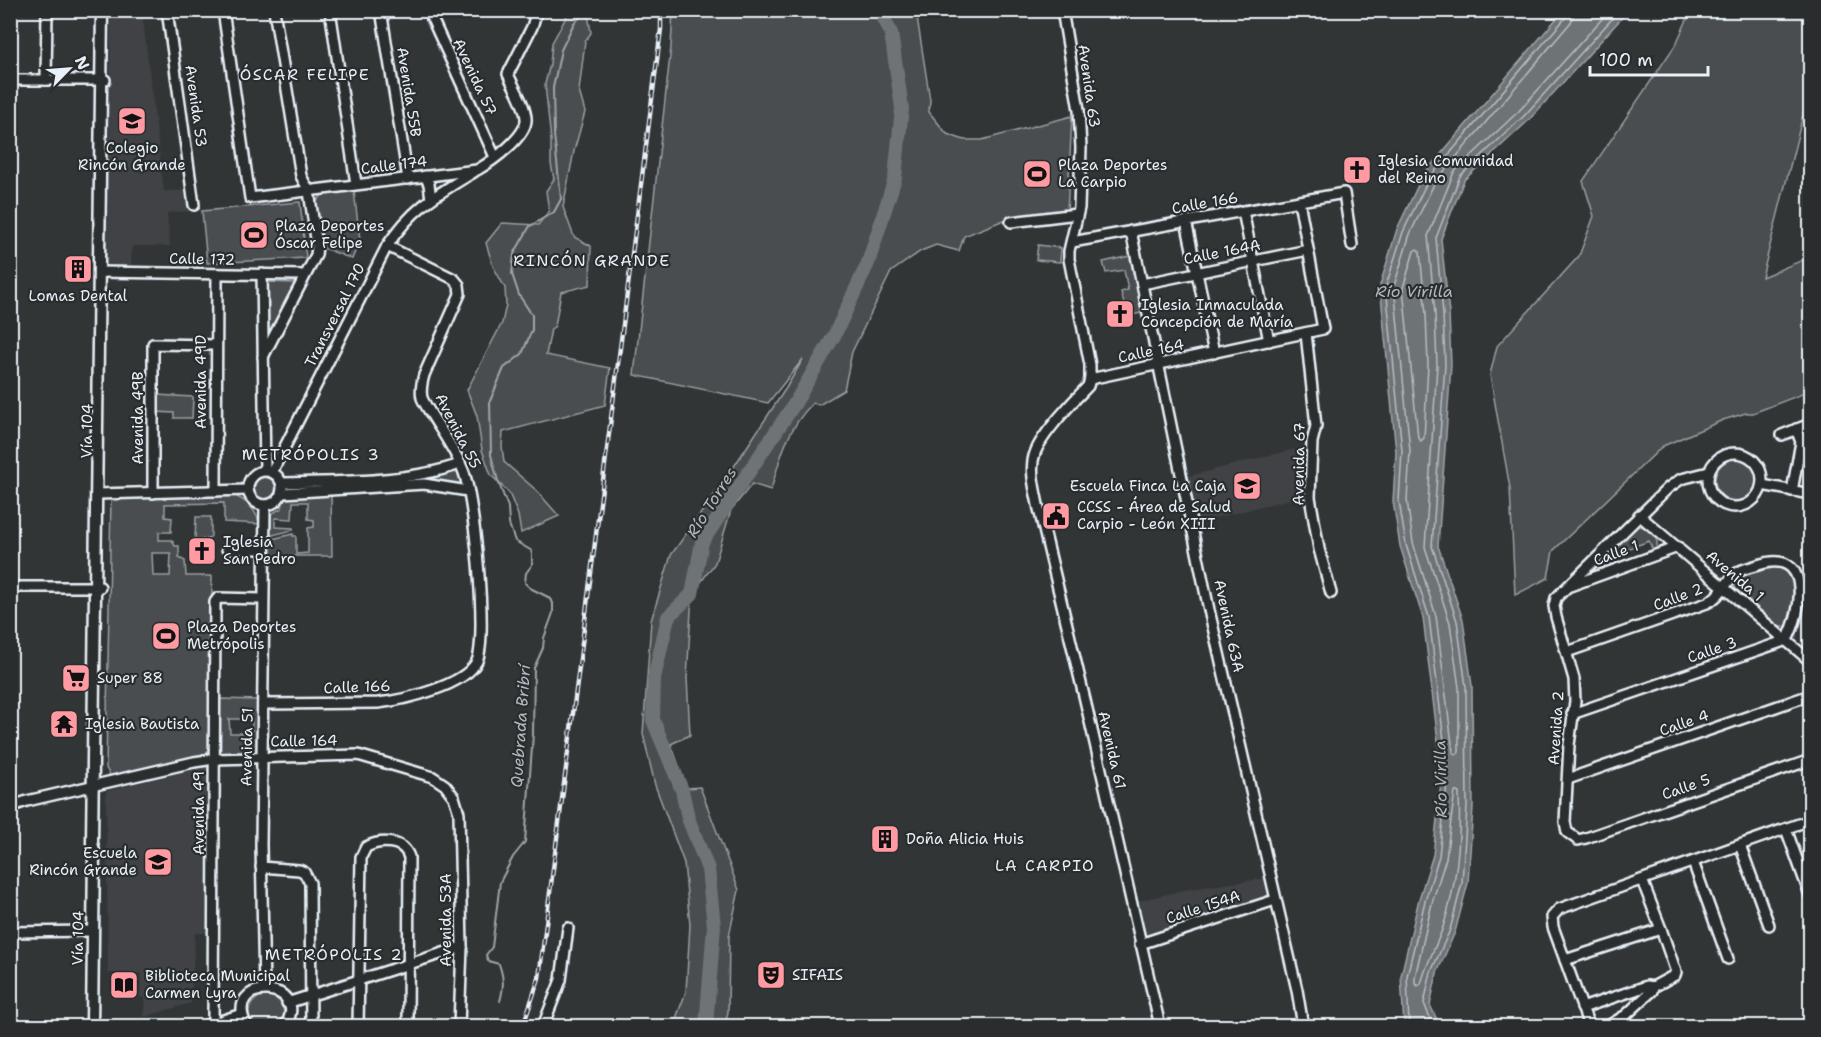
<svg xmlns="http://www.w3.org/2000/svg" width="1821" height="1037" font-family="'Shantell Sans',sans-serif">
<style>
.built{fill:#3f4244}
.green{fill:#494d4f;stroke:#989fa4;stroke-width:1.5;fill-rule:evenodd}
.water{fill:#6e7376;stroke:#9fa5aa;stroke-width:1.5}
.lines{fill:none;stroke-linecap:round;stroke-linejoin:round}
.shore{stroke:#b7bfc4;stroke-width:1.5}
.stream{stroke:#9fa5aa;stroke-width:2}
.river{stroke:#6e7376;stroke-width:14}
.minor-casing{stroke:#e8f1f8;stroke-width:14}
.major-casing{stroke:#e8f1f8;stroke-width:15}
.minor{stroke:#2a2d2e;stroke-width:9}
.major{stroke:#2a2d2e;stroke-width:10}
.rail-casing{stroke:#e8f1f8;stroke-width:4.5}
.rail{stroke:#2a2d2e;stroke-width:2;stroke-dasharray:7;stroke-linecap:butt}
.labels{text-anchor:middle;stroke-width:4.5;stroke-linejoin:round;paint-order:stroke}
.street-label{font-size:15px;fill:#e8f1f8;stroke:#2a2d2e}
.poi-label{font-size:15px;fill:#e8f1f8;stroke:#2a2d2e;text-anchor:start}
.neighbourhood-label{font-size:16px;letter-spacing:1.5px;fill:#e8f1f8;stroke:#2a2d2e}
.water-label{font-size:16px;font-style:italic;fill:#b1b8be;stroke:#2a2d2e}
</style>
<rect width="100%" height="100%" fill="#323536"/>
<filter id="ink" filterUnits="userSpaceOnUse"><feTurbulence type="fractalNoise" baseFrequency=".0167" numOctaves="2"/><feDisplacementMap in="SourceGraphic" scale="12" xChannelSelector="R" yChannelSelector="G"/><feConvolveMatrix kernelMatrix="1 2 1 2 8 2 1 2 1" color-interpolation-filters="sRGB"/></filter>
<g filter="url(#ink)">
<g class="built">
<polygon points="111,11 142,11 164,191 188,190 190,211 167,213 170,246 132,246 131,267 106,266"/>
<polygon points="1307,446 1306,495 1196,523 1185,477"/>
<polygon points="208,766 208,933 195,933 191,1003 144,1017 145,999 140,997 141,973 108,973 106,791"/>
<polygon points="1266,878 1270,898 1145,937 1138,901 1184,890"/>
</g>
<g class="green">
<polygon points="570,10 591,11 588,14 591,33 585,41 579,91 585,112 574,151 563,207 574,237 591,246 590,285 561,292 555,326 551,329 546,355 610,368 605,405 503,432 502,446 504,462 536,490 559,516 521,533 518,515 509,493 491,475 482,450 477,416 467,390 502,323 506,305 505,288 493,266 486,243 502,223 538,225 549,211 546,191 554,179 551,164 551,141 545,84 550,64 552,43"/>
<path d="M673 11H916L930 100 929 112 947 134 964 140H982L1072 116 1067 213 1009 218 964 236 959 251 936 245 921 251 891 272 852 352 844 390 819 405 813 403C788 427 780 457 771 490L752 484 731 510 715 563 692 594 687 678 690 735 671 744 687 788 700 787 739 890 729 936 728 1012 725 1026H673L686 992 690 925 684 863 655 785 643 734 651 621 671 555 729 474 786 388 803 359 768 403 634 375 671 47Z"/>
<polygon points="1691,11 1806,11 1810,26 1808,95 1762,277 1810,257 1810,391 1753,413 1746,413 1723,420 1663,446 1553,551 1548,578 1515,595 1510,488 1490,375 1497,346 1579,256 1594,216 1583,181 1676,44"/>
<polygon points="354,191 360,240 352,259 321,247 315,203 323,194"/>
<polygon points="300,202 306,258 207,263 202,211"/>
<polygon points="1038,245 1061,248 1060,262 1036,260"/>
<polygon points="1130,256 1147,336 1141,313 1131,315 1130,311 1126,312 1121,292 1128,290 1124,270 1106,273 1103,262"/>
<polygon points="265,282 296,283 265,347"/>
<polygon points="156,395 193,397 192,418 174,418 174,413 156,412"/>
<circle cx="1736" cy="480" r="21"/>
<polygon points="459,466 464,487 438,480 415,481 414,478"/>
<circle cx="264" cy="489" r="12"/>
<path d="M331 492 332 556H270L271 514 282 508 285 495ZM293 502H308V519L314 520V527L308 528V553L296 554V536H293V534L272 539V535L293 530V528L275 527V518L292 519Z"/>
<path d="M235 496C248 501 256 511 260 524L224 522V503L165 504V517L172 518 171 532H159V540H172L175 546H179V558L185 561 186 576H212L211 752 115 777 110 775 106 768 111 499ZM152 553H171L170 576H153Z"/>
<polygon points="196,517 211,517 211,536 208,539 195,539"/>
<path d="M1637 526C1647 525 1659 537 1657 547L1653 551 1649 541 1608 556 1610 565 1593 569Z"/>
<path d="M1775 565C1781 566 1788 568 1792 573 1800 584 1796 620 1784 627H1780L1736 589 1734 585 1740 576Z"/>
<path d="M218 699 259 700 260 752 218 753ZM229 719H252V733H230Z"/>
<path d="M264 995C282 996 290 1013 278 1026H254C244 1014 249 1000 264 995Z"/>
</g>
<polygon class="water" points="1563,11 1628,11 1528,121 1464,180 1441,239 1449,313 1451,365 1438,546 1463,620 1472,686 1473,807 1468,883 1455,932 1437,973 1430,1005 1440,1026 1404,1026 1401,976 1419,899 1433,855 1442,774 1423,618 1400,546 1393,501 1396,452 1380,285 1397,229 1423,175"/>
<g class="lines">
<g class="shore">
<polyline points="1575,10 1571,22 1435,182 1410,234 1394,286 1410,451 1407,500 1413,543 1436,616 1453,752 1456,755 1459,752 1459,688 1450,623 1425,547 1437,365 1435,314 1428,236 1454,172 1519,111 1610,10"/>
<polygon points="1417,249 1420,252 1426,315 1428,365 1424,438 1421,441 1418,438 1403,288 1414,251"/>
<path d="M1455 791 1459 793C1461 837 1457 885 1443 927 1436 947 1426 964 1421 984L1418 986 1415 984V977L1432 903 1446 858Z"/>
<polyline points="1409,1026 1407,976 1425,901 1439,856 1448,774 1429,617 1406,545 1399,501 1402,451 1386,286 1403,232 1429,178 1566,17 1567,10"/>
<polyline points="1433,1026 1424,1003 1431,972 1450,930 1462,883 1467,807 1466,687 1457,621 1432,546 1445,365 1443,314 1436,238 1460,176 1524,116 1620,10"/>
</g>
<path class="stream" d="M500 1001C504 987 504 978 499 964L488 961 486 955 492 947 500 882 513 857 525 842 533 734 534 668 543 648 544 638 553 613V603L548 597 530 588 525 583 526 573 532 565V551L515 541 509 524 508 507 498 481 491 455 490 401 504 368 522 354 532 330V315L519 295 512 274 514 254 530 226 554 212 561 199 554 134 553 88 561 50 574 23 588 10"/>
<polyline class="river" points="706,1026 714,926 708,869 688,818 682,790 653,720 654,678 668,617 692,594 702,542 795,403 835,334 868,263 895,178 902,108 891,33 880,10"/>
<g class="minor-casing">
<g id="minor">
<polyline points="167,10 194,205"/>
<path d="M223 10 250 198 477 170C491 162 528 136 526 118 525 104 514 88 508 74L532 27 537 10"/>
<polyline points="330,10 356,184"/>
<polyline points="381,10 408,179"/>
<polyline points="428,10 495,157"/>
<path d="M1062 10 1079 110 1081 148 1079 208 1069 251V259L1090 365V379L1088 386C1073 401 1042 434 1035 453 1029 469 1035 489 1038 505L1085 700 1160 1026"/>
<polyline points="10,80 105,80"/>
<polyline points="46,80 47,10"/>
<polyline points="425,176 429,184 431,199"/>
<polyline points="1243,211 1269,341"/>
<polyline points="1186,221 1214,353"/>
<polyline points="1011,222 1077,214"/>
<polyline points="1131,231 1209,610 1297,990 1303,1026"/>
<polyline points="1072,242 1344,193 1352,245"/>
<polyline points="99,272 304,275"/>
<polyline points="262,274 265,470"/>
<polyline points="1142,284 1308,250"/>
<polyline points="1306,333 1316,426 1312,442 1310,497 1319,549 1331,593"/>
<polyline points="263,357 316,255 317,246 309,191 301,176 274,10"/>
<polyline points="1090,379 1323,329 1299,201"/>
<polyline points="1782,435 1810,424"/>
<circle cx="1735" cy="480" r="27"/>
<circle cx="265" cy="488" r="17"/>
<path d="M272 472 387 246C413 207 436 195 474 172"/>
<polyline points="1709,472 1681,479 1668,488 1556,598 1554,606 1556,617 1574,679 1575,701 1569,745 1565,822 1567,832 1578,840 1586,838 1810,760"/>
<path d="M282 483C338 481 407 483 460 464"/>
<polyline points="1762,485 1810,494"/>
<polyline points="216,491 217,274"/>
<polyline points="1792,491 1801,442 1796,429"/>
<polyline points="153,493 153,344 216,345"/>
<polyline points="283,493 424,484 468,491"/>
<polyline points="97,494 248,490"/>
<polyline points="1639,515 1810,661"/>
<polyline points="227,549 264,549"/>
<polyline points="1570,586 1678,547"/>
<polyline points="10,587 100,587"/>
<path d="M1567 652 1707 603C1722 596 1726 579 1740 571 1746 568 1752 567 1758 565 1812 547 1803 610 1787 640L1572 714"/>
<path d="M263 704 378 703C404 700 465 686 477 661 488 636 474 496 463 470 455 450 442 432 431 414 428 409 424 403 422 398 420 390 422 382 424 375L460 294 459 285 454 279 387 246"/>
<polyline points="1568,779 1810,695"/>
<polyline points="10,807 27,801 194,762 214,759 358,755 433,777 445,785 454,797 459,813 462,947 459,1026"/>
<polyline points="1786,829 1810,895"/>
<polyline points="1740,845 1769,925"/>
<polyline points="1693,862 1728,959"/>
<polyline points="261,867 299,870 304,872 310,883 311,1026"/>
<polyline points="1642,880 1661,929"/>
<polyline points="10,932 93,931"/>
<polyline points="1140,944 1275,900"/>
<polyline points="1565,960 1661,929 1676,972 1675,975 1653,987"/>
<polyline points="264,989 261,845 265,505"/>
<polyline points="287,1003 462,947"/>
<polyline points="1582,1008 1647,986 1653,987 1652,991 1626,1015 1608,1026"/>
<polyline points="213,1024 215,602 218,598 263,599"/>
<polyline points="205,1026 242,1014"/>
<polyline points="227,1026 243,1020"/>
<path d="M247 1026C220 975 314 981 285 1026"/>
<path d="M358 1026 361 857 366 847C380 840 403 839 409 857L408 1026"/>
<polyline points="543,1026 561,980 568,928"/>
<polyline points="1589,1026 1553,927 1552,917 1559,909 1810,820"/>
</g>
</g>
<g class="major-casing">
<polyline id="major" points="92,1026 94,851 92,843 102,10"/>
</g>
<use href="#minor" class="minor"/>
<use href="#major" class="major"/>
<g class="rail-casing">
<polyline id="rail" points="523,1026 539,978 661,29 661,10"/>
</g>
<use href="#rail" class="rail"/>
</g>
</g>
<defs>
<g id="school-square" transform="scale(1.5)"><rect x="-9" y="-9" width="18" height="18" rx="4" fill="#ff9aa2" stroke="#2a2d2e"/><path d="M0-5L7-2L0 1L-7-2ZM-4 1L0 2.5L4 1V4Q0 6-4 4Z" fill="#111"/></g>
<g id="church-square" transform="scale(1.5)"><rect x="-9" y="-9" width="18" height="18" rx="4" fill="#ff9aa2" stroke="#2a2d2e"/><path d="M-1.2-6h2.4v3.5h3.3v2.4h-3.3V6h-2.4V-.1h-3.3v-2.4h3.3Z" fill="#111"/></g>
<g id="stadium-square" transform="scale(1.5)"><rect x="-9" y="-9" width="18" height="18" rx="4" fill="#ff9aa2" stroke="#2a2d2e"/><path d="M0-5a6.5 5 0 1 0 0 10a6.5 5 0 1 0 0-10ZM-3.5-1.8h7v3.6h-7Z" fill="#111"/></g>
<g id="building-square" transform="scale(1.5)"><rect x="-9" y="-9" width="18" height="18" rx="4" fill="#ff9aa2" stroke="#2a2d2e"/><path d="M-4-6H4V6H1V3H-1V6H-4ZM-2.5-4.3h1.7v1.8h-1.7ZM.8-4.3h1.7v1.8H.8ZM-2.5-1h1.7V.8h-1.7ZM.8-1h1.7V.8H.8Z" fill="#111"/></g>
<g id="civic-square" transform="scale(1.5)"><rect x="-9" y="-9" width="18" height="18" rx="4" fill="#ff9aa2" stroke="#2a2d2e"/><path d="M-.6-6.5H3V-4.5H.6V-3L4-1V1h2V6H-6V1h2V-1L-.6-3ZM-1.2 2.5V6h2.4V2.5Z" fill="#111"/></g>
<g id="supermarket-square" transform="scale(1.5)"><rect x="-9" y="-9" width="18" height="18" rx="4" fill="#ff9aa2" stroke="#2a2d2e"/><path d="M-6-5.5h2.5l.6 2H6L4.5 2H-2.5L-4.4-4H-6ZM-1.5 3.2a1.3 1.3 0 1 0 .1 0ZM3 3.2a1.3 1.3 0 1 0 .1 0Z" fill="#111"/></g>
<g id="temple-square" transform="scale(1.5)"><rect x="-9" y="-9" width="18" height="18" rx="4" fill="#ff9aa2" stroke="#2a2d2e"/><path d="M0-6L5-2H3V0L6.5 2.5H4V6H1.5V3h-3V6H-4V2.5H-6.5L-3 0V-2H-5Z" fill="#111"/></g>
<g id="theatre-square" transform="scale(1.5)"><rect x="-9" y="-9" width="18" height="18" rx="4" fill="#ff9aa2" stroke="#2a2d2e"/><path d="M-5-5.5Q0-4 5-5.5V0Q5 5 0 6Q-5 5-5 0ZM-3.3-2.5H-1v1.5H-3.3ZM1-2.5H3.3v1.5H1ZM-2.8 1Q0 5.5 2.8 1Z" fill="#111"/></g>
<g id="library-square" transform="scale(1.5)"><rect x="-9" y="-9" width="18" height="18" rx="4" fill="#ff9aa2" stroke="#2a2d2e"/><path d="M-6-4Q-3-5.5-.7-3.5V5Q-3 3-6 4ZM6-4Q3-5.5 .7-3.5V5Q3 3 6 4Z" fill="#111"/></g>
</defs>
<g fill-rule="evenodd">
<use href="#school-square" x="132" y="121"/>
<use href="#church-square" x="1357" y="170"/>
<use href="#stadium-square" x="1037" y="174"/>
<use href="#stadium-square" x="254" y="235"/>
<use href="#building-square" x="78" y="269"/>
<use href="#church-square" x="1120" y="314"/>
<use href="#school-square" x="1247" y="486"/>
<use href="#civic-square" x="1056" y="516"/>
<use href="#church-square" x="202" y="551"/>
<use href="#stadium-square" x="166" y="636"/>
<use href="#supermarket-square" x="76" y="678"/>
<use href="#temple-square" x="64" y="724"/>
<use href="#building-square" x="885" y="839"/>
<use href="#school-square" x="158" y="862"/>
<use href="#theatre-square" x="771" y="975"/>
<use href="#library-square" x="124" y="985"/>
</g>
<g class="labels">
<g class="street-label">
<text transform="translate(475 77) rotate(65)" y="5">Avenida 57</text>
<text transform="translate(1089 86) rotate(82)" y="5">Avenida 63</text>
<text transform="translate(409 92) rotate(81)" y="5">Avenida 55B</text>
<text transform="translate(196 106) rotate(82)" y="5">Avenida 53</text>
<text transform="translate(394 165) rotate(-7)" y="5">Calle 174</text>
<text transform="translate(1205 203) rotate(-10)" y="5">Calle 166</text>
<text transform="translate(1222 252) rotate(-11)" y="5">Calle 164A</text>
<text transform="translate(202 259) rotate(1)" y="5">Calle 172</text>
<text transform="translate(335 315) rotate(-63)" y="5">Transversal 170</text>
<text transform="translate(1151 351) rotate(-12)" y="5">Calle 164</text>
<text transform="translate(201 382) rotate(-90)" y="5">Avenida 49D</text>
<text transform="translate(138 418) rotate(-90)" y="5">Avenida 49B</text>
<text transform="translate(87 431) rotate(-89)" y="5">Vía 104</text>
<text transform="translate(458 431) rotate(63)" y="5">Avenida 55</text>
<text transform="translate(1299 464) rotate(-89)" y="5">Avenida 67</text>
<text transform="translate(1616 553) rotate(-20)" y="5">Calle 1</text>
<text transform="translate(1735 576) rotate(40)" y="5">Avenida 1</text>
<text transform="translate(1678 597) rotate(-21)" y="5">Calle 2</text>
<text transform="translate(1229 626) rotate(78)" y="5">Avenida 63A</text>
<text transform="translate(1712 650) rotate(-19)" y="5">Calle 3</text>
<text transform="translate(357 687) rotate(-2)" y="5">Calle 166</text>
<text transform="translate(1684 723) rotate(-19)" y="5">Calle 4</text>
<text transform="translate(1556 728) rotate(-86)" y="5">Avenida 2</text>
<text transform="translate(304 741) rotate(-1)" y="5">Calle 164</text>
<text transform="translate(247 747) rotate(-89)" y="5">Avenida 51</text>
<text transform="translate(1112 750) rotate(77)" y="5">Avenida 61</text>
<text transform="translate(1686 787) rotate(-19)" y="5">Calle 5</text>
<text transform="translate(199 813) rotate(-90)" y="5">Avenida 49</text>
<text transform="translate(1203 907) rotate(-18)" y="5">Calle 154A</text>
<text transform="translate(446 920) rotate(-90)" y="5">Avenida 53A</text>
<text transform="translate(78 938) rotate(-89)" y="5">Vía 104</text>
</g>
<g class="poi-label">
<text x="132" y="153" text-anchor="middle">Colegio<tspan x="132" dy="17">Rincón Grande</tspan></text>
<text x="1378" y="166">Iglesia Comunidad<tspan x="1378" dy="17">del Reino</tspan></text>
<text x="1058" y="170">Plaza Deportes<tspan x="1058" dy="17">La Carpio</tspan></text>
<text x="275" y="231">Plaza Deportes<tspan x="275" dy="17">Óscar Felipe</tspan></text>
<text x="78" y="301" text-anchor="middle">Lomas Dental</text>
<text x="1141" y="310">Iglesia Inmaculada<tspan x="1141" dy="17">Concepción de María</tspan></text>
<text x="1226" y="491" text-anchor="end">Escuela Finca La Caja</text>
<text x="1077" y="512">CCSS - Área de Salud<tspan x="1077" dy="17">Carpio - León XIII</tspan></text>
<text x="223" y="547">Iglesia<tspan x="223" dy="17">San Pedro</tspan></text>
<text x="187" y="632">Plaza Deportes<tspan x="187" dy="17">Metrópolis</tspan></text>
<text x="97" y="683">Super 88</text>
<text x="85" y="729">Iglesia Bautista</text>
<text x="906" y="844">Doña Alicia Huis</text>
<text x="137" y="858" text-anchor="end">Escuela<tspan x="137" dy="17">Rincón Grande</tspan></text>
<text x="792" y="980">SIFAIS</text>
<text x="145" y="981">Biblioteca Municipal<tspan x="145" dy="17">Carmen Lyra</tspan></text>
</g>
<g class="neighbourhood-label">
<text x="305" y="80">ÓSCAR FELIPE</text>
<text x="592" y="266">RINCÓN GRANDE</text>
<text x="311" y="460">METRÓPOLIS 3</text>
<text x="1045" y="871">LA CARPIO</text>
<text x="334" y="960">METRÓPOLIS 2</text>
</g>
<g class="water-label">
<text x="1414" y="297">Río Virilla</text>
<text transform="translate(711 502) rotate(-58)" y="6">Río Torres</text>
<text transform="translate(520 726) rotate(-86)" y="6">Quebrada Bribrí</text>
<text transform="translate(1440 779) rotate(-91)" y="6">Río Virilla</text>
</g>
</g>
<rect width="1821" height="1037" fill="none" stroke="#2a2d2e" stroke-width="36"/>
<rect x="18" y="18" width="1785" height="1001" fill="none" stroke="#e8f1f8" stroke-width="2" filter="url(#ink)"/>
<g transform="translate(69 69) rotate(65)" stroke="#2a2d2e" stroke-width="4.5" paint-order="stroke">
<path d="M0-4.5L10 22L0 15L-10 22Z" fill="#e8f1f8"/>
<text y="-9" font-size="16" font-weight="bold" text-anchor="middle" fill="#e8f1f8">N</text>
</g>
<path d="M1590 66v9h118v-9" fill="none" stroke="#e8f1f8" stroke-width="3"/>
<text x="1599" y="66" font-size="18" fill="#e8f1f8" stroke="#2a2d2e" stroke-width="4.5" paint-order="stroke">100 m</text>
</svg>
